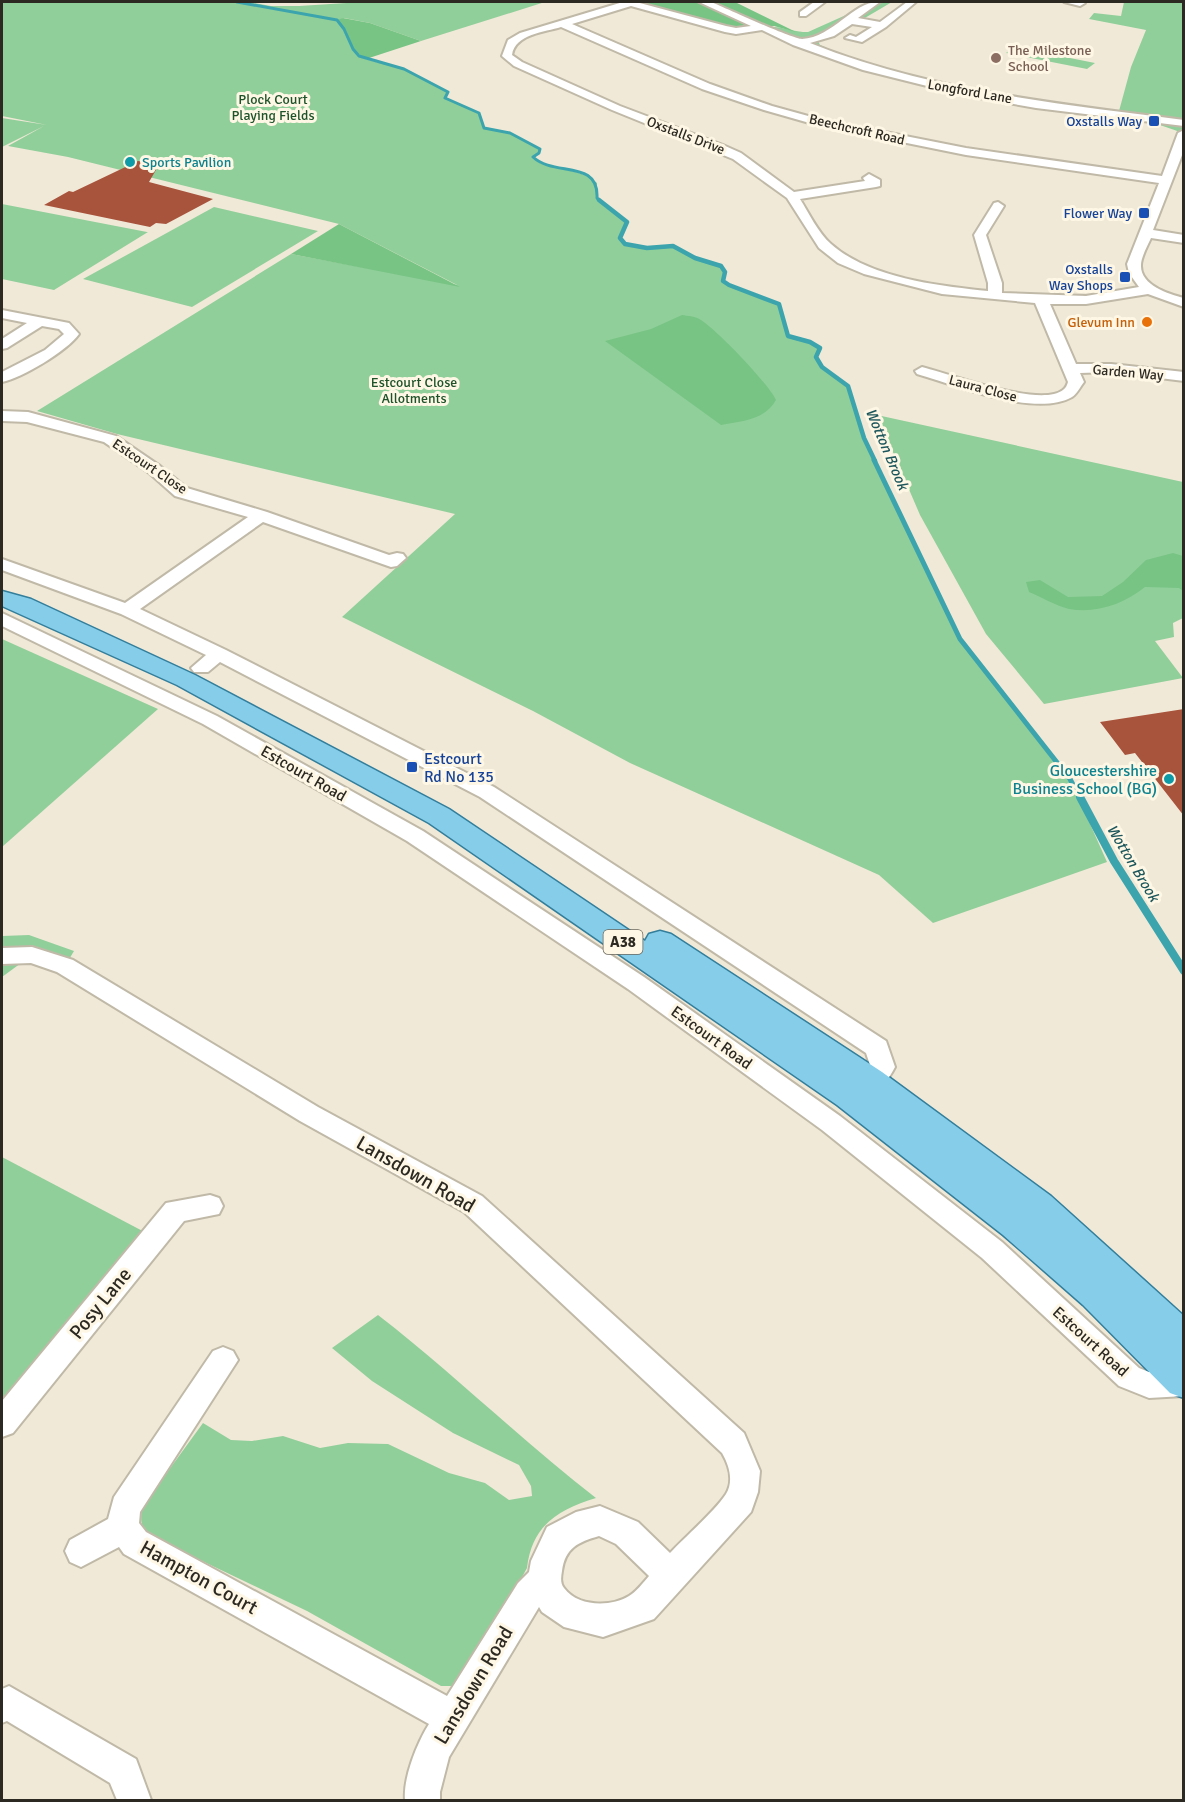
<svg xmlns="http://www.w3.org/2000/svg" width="1185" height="1802" font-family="Signika,sans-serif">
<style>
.green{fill:#91cf9a}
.forest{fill:#78c485}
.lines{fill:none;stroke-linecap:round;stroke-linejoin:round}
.stream-far3{stroke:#3ca4ad;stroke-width:3}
.stream-far2{stroke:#3ca4ad;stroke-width:4.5}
.stream-far1{stroke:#3ca4ad;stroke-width:5}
.stream{stroke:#3ca4ad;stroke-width:8}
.building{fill:#a8533c}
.minor-casing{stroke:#c0b9a8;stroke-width:4}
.major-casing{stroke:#327e9b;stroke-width:3}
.minor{fill:#fff;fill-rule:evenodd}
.major{fill:#86cdea;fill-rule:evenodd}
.education-dot{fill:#8d6e63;stroke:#fef7e5;stroke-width:2}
.transit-dot{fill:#1a4fb4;stroke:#fef7e5;stroke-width:2}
.culture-dot{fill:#0f9aa8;stroke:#fef7e5;stroke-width:2}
.food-dot{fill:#e8710a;stroke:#fef7e5;stroke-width:2}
.labels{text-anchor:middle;stroke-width:6;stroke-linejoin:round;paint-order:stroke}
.far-education-label{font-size:14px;fill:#785e54;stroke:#fef7e5;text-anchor:start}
.far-street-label{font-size:14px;fill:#2c2922;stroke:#fef7e5}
.far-park-label{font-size:14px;fill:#1e532a;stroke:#fef7e5}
.far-transit-label{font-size:14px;fill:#164399;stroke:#fef7e5;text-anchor:end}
.far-culture-label{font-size:14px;fill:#0d838f;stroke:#fef7e5;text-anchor:start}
.far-food-label{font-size:14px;fill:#c56008;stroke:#fef7e5;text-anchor:end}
.far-water-label{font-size:15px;font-style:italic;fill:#1d575c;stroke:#fef7e5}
.shield{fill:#fef7e5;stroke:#6b675c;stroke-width:1.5}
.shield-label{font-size:15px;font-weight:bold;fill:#2c2922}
.transit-label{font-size:16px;fill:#164399;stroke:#fef7e5;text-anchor:start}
.culture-label{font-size:16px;fill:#0d838f;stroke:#fef7e5;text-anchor:end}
.street-label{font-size:16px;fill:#2c2922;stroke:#fef7e5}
.near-street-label{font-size:20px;fill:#2c2922;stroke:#fef7e5}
</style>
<rect width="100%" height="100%" fill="#f1e9d8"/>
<g class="green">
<path d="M2 2H248L271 6H299L362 2H545L421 41 370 23 344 18 337 21C348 30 349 47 356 53 370 64 385 62 401 68 417 75 433 84 448 92L445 98 479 113 484 128 510 133 540 149 539 153 533 157C541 171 580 166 597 183V198L605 207 627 222 620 238 625 244 647 248 673 246 695 258 721 266 725 272 723 281C739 292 761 295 779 304L788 336 810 342 820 348 816 358 822 367 848 386 864 438 960 639 1070 779 1107 862 933 923 879 875 630 763 533 711 342 617 455 514 117 434 37 411 291 254 457 285 339 224 68 157 8 146 44 126 2 147V118L47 125 2 116Z"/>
<path d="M875 2H892L858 22 848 20 817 39 820 45 892 76 765 27C779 25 792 32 808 32Z"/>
<polygon points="1124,2 1183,2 1183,133 1134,116 979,94 1119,111 1131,67 1146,30 1089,19 1094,13 1121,16"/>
<polygon points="1014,47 1054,55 1047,60 1055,55 1095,63 1087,69 1006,53"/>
<polygon points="2,204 147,232 148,232 54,290 2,279"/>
<polygon points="214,207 318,231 192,307 83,279"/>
<polygon points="877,415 1183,482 1183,618 1173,623 1174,637 1155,641 1183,678 1044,704 986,634 920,515"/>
<polygon points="2,639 158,709 2,847"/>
<polygon points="29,935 74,951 65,966 32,955 2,977 2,936"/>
<polygon points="2,1157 154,1237 2,1423"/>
<path d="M378 1315C453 1373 521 1440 596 1498 558 1510 532 1525 527 1568L473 1667 454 1686H441L307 1611 156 1539C141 1531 138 1520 144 1504L203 1423 231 1440 252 1441 283 1436 320 1448 348 1443 388 1444 449 1473 485 1483 509 1500 532 1496 531 1486 519 1465 453 1433 372 1381 332 1348Z"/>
</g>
<g class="forest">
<polygon points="627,2 735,2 796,32 774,26 736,31"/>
<polygon points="343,18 370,23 421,41 366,59 354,51 343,26 337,20"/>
<polygon points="339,224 460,287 291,254"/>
<path d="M682 315C688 316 696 316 701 320 717 330 768 383 776 400 765 420 742 421 721 425L605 341 651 329Z"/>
<path d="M1173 553 1183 556V591L1179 588 1145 587C1124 604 1096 614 1069 609 1056 606 1041 597 1029 592L1026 582 1040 580 1068 597 1102 596 1123 582 1146 560Z"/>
</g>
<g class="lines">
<path class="stream-far3" d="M237 2 337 20 344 29 353 49 359 56 404 69 448 92 445 98 479 113 484 128 510 133 540 149 539 153 533 157C554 177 599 159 597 198L600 201"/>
<polyline class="stream-far2" points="599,200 627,222 620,238 625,244 647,248 673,246 695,258 721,266 725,272 723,281 729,285 779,304 788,336 810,342 820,348 816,357 822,367 848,386 864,438 875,461"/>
<polyline class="stream-far1" points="874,460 960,639 1070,779 1080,798"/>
<polyline class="stream" points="1080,797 1114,861 1184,971"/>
</g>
<g class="building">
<polygon points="138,161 160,163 149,182 213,199 166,224 156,223 150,227 44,205 69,191 73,192"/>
<polygon points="1184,709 1184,816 1135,753 1125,755 1100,722"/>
</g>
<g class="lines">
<g class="minor-casing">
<g id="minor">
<path d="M623 2H636L726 26 736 28 751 26 699 2H711C726 8 792 39 802 39 834 37 854 0 880 2L858 18 880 22 907 2H916L886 27 862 42 845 38 850 35 856 37 872 27 852 24 834 36 810 43C930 91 1056 103 1184 120V126L1036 108 963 95 863 70 793 45 762 30 736 34 725 32 631 6 572 24 710 84 772 106 819 119 966 148 1162 176 1178 133 1184 130V150L1153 230 1184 235V243L1151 238C1148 245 1141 257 1141 265 1140 285 1168 294 1184 298V307L1148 294 1086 304H1050L1076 364H1111L1184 372V381L1111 372 1080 373 1084 382C1080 387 1077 394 1072 397 1035 418 956 385 917 374L915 371 922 367C950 374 1040 408 1063 390 1066 388 1067 385 1068 382L1035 303 942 294 864 274 838 263 819 248 787 198 733 159 612 110 514 66 502 56 508 40 520 33ZM561 27 702 89 764 110 813 124 966 155 1159 183 1127 264 1129 273 1139 287 1086 296 1002 293V283L986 235 1004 206 998 202 994 203 974 235 988 283V291C939 286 869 278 831 244 818 233 809 213 800 199L876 187 880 186V180L869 174 863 178 865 181 794 192 741 153 723 145 620 106 522 62 512 55C515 34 545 32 561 27Z"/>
<polygon points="814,2 825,2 806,16 800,16 800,12"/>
<polygon points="1064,2 1084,2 1085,3 1080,6"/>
<path d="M2 310 69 323 79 334C67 351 22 378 2 382V372L45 350 64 334 59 329 42 326 7 348 2 349V339L27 323 2 318Z"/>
<path d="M2 411 28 412 116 436 160 466 187 488 267 512 389 555 397 553 403 554 406 558 397 566 391 567 263 522 140 609 226 650 494 787 886 1041 895 1067C888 1081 878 1093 861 1088L857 1081 870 1065 866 1053 480 797 220 662 208 672H194L191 668 206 655 121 614 2 570V559L125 603 248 517 175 496 148 472 104 442 27 422 2 421Z"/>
<polygon points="2,613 217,716 423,831 644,977 840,1116 1002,1242 1139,1368 1149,1372 1184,1370 1184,1396 1149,1398 1119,1386 982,1258 822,1130 628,989 407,841 203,724 2,626"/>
<path d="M32 947 73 960 318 1107 482 1196 744 1433 760 1471 758 1492 751 1512 654 1619 603 1637 564 1627 542 1612 539 1607 449 1757 440 1792V1800H405C403 1778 417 1743 429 1724L124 1554 119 1547 81 1567 70 1562 65 1551 70 1540 108 1519 114 1497 213 1351 223 1347 233 1351 238 1360 140 1512 139 1523 146 1532 447 1696 518 1583 529 1572 531 1561 547 1527 576 1512 600 1506 638 1522 670 1553C685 1537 715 1511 726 1494 734 1481 729 1465 722 1453L464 1212 300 1121 57 972 31 963 2 964V948ZM599 1536 616 1544 649 1576C643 1583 636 1592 629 1596 611 1607 578 1607 564 1588 560 1583 561 1577 562 1571 565 1548 578 1542 599 1536Z"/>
<polygon points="210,1195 219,1198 223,1206 219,1214 184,1221 13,1433 2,1437 2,1401 166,1203"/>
<polygon points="9,1686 136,1759 151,1800 117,1800 110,1783 7,1721 2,1723 2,1689"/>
</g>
</g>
<g class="major-casing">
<polygon id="major" points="2,591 31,599 195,675 449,809 645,941 649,934 660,931 671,934 882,1072 1051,1196 1184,1316 1184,1398 1170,1393 1083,1305 1003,1235 837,1105 429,823 177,685 2,606"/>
</g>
<use href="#minor" class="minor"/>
<use href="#major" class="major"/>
</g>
<circle class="education-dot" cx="996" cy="58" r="6"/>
<g class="transit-dot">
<rect x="1148" y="115" width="12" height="12" rx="3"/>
<rect x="1138" y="207" width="12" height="12" rx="3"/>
<rect x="1119" y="271" width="12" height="12" rx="3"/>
<rect x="406" y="761" width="12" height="12" rx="3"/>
</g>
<g class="culture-dot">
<circle cx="130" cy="162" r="6"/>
<circle cx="1169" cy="779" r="6"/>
</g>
<circle class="food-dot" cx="1147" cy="322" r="6"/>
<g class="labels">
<g class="far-education-label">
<text x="1008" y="55">The Milestone<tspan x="1008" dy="16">School</tspan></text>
</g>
<g class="far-street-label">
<text transform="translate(970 91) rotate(10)" y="5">Longford Lane</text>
<text transform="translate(857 129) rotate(13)" y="5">Beechcroft Road</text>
<text transform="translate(686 135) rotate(21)" y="5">Oxstalls Drive</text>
<text transform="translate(1128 372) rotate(5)" y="5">Garden Way</text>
<text transform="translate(983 388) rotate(15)" y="5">Laura Close</text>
<text transform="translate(150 466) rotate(34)" y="5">Estcourt Close</text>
</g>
<g class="far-park-label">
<text x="273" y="104">Plock Court<tspan x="273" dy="16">Playing Fields</tspan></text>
<text x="414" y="387">Estcourt Close<tspan x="414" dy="16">Allotments</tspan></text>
</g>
<g class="far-transit-label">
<text x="1142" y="126">Oxstalls Way</text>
<text x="1132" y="218">Flower Way</text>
<text x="1113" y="274">Oxstalls<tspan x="1113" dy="16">Way Shops</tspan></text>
</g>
<g class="far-culture-label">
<text x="142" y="167">Sports Pavilion</text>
</g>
<g class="far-food-label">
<text x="1135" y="327">Glevum Inn</text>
</g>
<g class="far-water-label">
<text transform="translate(887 449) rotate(67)" y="5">Wotton Brook</text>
<text transform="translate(1133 863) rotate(59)" y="5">Wotton Brook</text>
</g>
<rect class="shield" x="603.5" y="930" width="39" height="24" rx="4.5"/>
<g class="shield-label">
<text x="623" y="947">A38</text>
</g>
<g class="transit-label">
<text x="424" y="764">Estcourt<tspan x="424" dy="18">Rd No 135</tspan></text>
</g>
<g class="culture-label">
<text x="1157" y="776">Gloucestershire<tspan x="1157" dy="18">Business School (BG)</tspan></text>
</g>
<g class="street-label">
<text transform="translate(304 773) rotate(30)" y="6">Estcourt Road</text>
<text transform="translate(712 1037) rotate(36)" y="6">Estcourt Road</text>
<text transform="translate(1091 1341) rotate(42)" y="6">Estcourt Road</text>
</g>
<g class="near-street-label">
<text transform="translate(416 1174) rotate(30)" y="7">Lansdown Road</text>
<text transform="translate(100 1303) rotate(-51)" y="7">Posy Lane</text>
<text transform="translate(199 1577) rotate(29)" y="7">Hampton Court</text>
<text transform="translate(473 1685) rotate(-59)" y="7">Lansdown Road</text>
</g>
</g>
<rect width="1185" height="1802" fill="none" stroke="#2c2922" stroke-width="6"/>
</svg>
